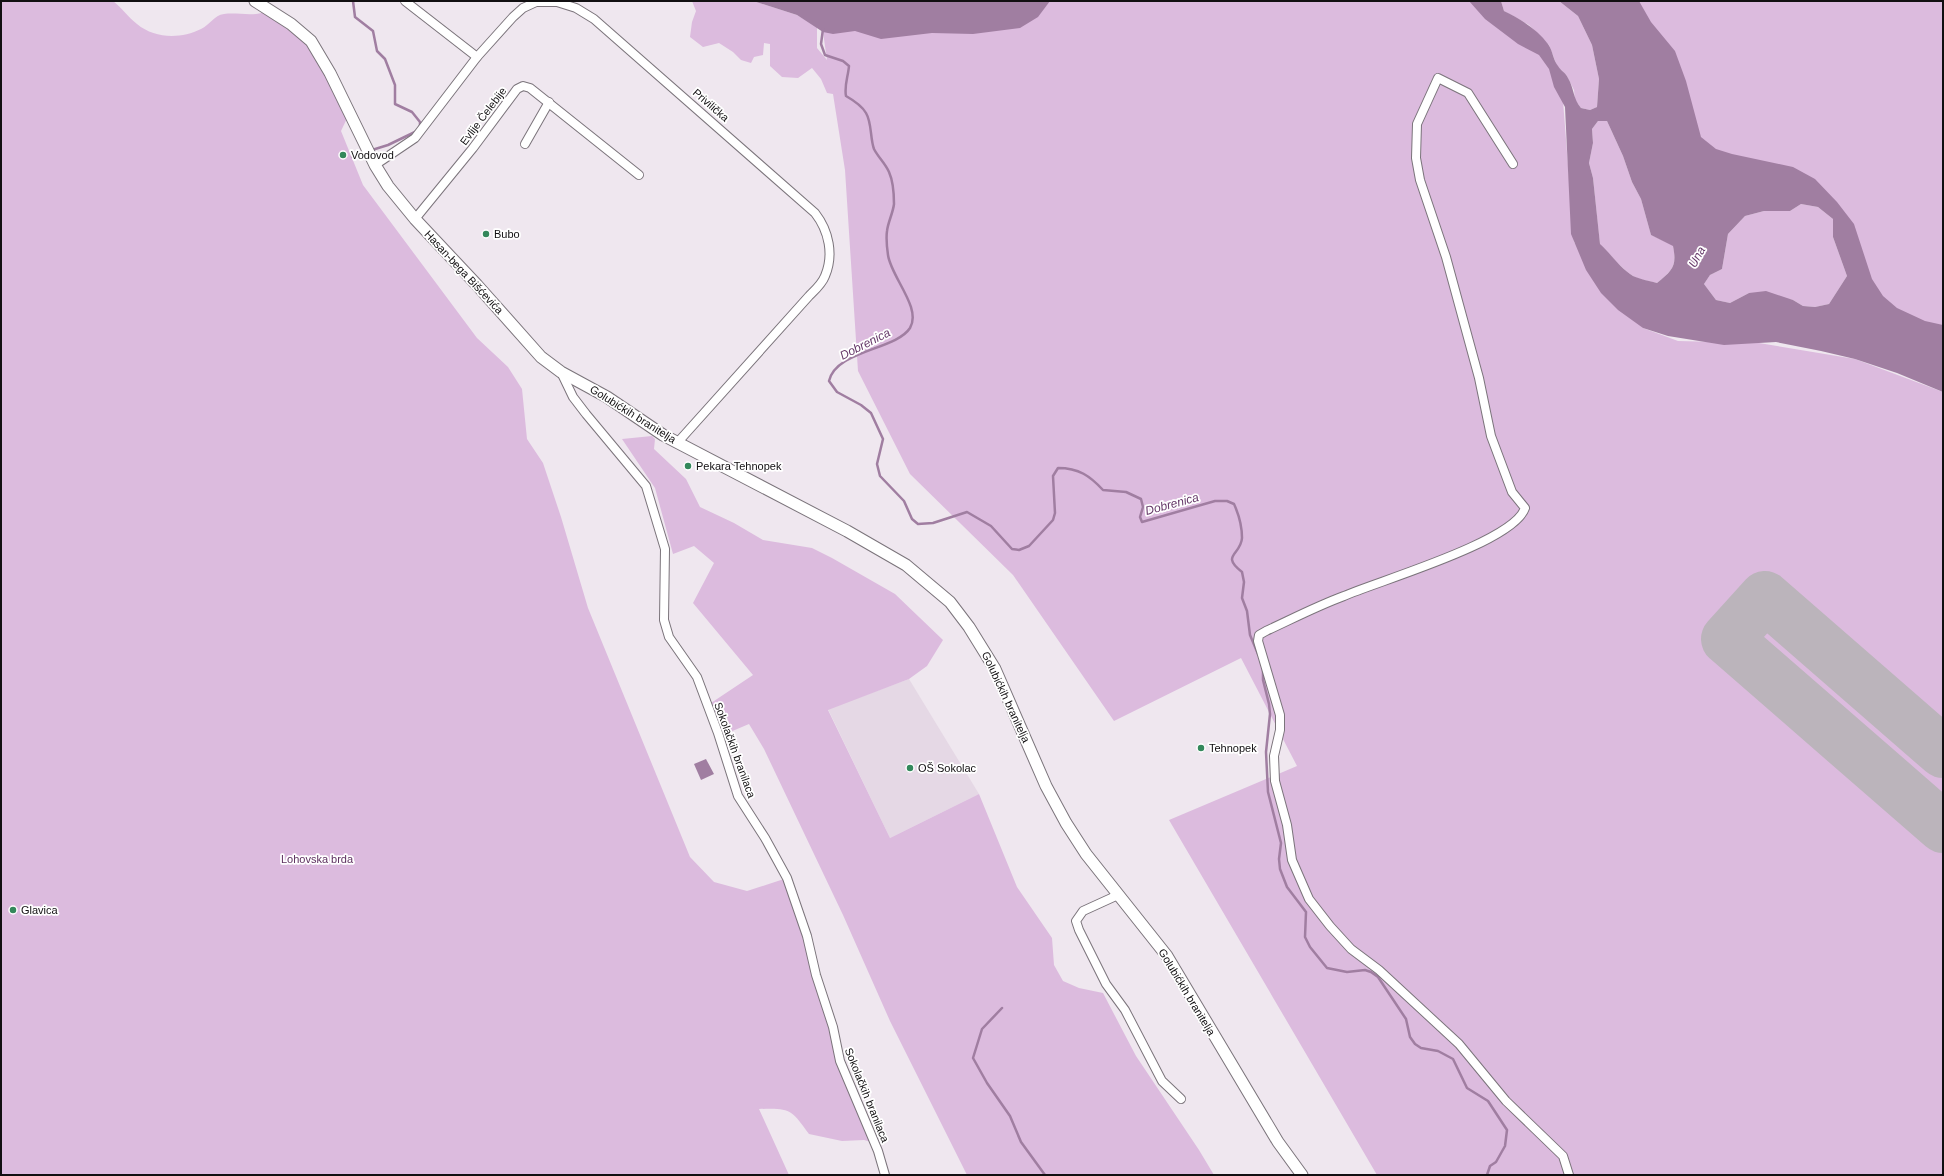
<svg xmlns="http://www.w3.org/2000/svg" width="1944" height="1176" font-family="Arial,sans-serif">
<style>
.built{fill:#e5d8e5}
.green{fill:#dcbbde}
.water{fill:#a07ea1;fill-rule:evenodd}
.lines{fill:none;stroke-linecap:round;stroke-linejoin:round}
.stream{stroke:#a07ea1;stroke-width:2.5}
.runway{stroke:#bbb4bb;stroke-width:52}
.street-casing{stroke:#7b747b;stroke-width:10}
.secondary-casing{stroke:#7b747b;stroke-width:13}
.street{stroke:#fff;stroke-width:8}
.secondary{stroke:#fff;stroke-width:11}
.poi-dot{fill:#33885b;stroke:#fff;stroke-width:1.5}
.labels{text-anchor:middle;stroke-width:3.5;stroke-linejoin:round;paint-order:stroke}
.street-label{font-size:11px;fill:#110f11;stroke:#fff}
.poi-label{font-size:11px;fill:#110f11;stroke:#fff;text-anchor:start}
.park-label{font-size:11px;fill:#5d305f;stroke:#fff}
.water-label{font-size:12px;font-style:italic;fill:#663969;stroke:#fff}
</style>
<rect width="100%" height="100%" fill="#efe7ef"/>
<polygon class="built" points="909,679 979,794 890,838 828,709"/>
<g class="green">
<path d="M1 1H113C122 8 128 17 137 24 155 39 181 39 201 29 210 25 214 15 224 14 240 12 254 18 269 10L301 32 350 112 341 131 363 185 477 338 508 367 522 389 527 439 543 463 561 517 588 608 690 857 714 882 747 891 787 878 834 1041 875 1143 864 1140 842 1141 809 1134C791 1109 790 1108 759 1109L789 1175H1Z"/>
<polygon points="692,1 753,1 797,15 817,27 817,48 827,60 823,32 968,17 1036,1 1472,1 1546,57 1562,88 1574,242 1643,328 1678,341 1759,343 1855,359 1943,392 1943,1175 1377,1175 1169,820 1297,766 1241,658 1114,721 1013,575 910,474 858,371 845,170 833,94 827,93 821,79 812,68 798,78 782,77 770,66 770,44 764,43 763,55 754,57 751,63 741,60 733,52 719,43 703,47 690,37 692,22 696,11"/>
<polygon points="1501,1 1559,1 1578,16 1592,45 1599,79 1597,107 1590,110 1581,108 1575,100 1574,90 1567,76 1557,66 1549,45 1529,25 1504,11"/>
<polygon points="1636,1 1943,1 1943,329 1901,319 1867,280 1834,207 1711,153 1683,109"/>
<path d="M1598 121H1607L1623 156 1632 182 1641 199 1651 235 1673 245C1677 266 1673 270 1657 283 1650 281 1639 280 1633 276 1620 268 1611 254 1600 245L1593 178 1589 163 1593 143 1592 129Z"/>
<polygon points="1801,204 1818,207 1833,219 1833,237 1847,276 1829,304 1815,307 1803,306 1793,300 1749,293 1730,303 1716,300 1704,284 1710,275 1722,269 1728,234 1745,216 1764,211 1790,211"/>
<polygon points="652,436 655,439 654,449 686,479 700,507 734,523 763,540 812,548 832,558 895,594 943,640 927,666 909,679 828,710 890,838 979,794 1017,887 1052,938 1054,965 1063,981 1079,988 1103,993 1136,1056 1199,1150 1214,1175 967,1175 890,1021 843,915 764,749 749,724 723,735 711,703 753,675 693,603 714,563 694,546 673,554 655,488 622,439"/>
</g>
<g class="water">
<polygon points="753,1 1050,1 1038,17 1020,28 973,34 932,33 881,39 855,31 833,34 823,32 797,15"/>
<path d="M1469 1H1501L1504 11C1520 19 1537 29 1548 44 1553 51 1553 60 1558 66 1561 71 1566 73 1568 78 1574 88 1573 99 1581 108L1590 110 1597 107 1599 79 1592 45 1578 16 1559 1H1639L1651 22 1675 51 1686 81 1701 137 1716 149 1732 154 1793 167 1815 179 1837 202 1854 224 1872 279 1883 296 1897 308 1925 321 1943 325V392L1897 373 1855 359 1821 351 1776 342 1724 345 1668 336 1643 328 1618 310 1601 293 1586 270 1571 234 1565 107 1554 87 1549 69 1539 55 1518 44 1485 19ZM1598 121H1607L1623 156 1632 182 1641 199 1651 235 1673 246C1677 266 1673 270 1657 283 1650 281 1639 279 1633 276 1620 268 1611 254 1600 244L1593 178 1589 163 1593 143 1592 129ZM1801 204 1818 207 1833 219V237L1847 276 1829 304 1815 307 1803 306 1793 300 1766 291 1749 293 1730 303 1716 300 1704 284 1710 275 1722 269 1728 234 1745 216 1764 211H1790Z"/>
<polygon points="706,759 714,774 701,780 694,764"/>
</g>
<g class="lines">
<g class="stream">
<polyline points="353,1 355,17 373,31 377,51 385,59 395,85 395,104 412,112 420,122 420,127"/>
<path d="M823 29 821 44 825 55 843 61 849 66C848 77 844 86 846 96 853 100 862 106 866 113 872 123 870 138 874 149 878 157 885 163 889 172 893 181 894 194 894 204 893 213 888 222 887 231 886 238 887 248 888 255 891 277 922 308 910 328 896 350 836 350 829 381L837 392 861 405 871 413 883 439 877 464 880 476 904 501 912 519 918 524 933 523 967 512 991 526 1012 549 1019 550 1029 546 1053 520 1055 513 1053 476 1058 468C1079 468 1090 476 1103 490L1126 492 1141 499 1143 507 1140 517 1142 522 1215 501H1227L1234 504C1239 515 1242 526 1242 538 1241 555 1220 555 1242 572L1244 582 1242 598 1247 611 1250 635 1258 654"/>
<polyline points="372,150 388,145 417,131"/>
<polyline points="352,157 365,153"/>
<polyline points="1263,669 1263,680 1269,704 1270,714 1266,752 1268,792 1281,843 1279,859 1280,869 1287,887 1306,912 1305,937 1310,947 1327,968 1347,972 1365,970 1371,972 1378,977 1406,1019 1410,1037 1415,1044 1421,1048 1438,1051 1453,1059 1467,1088 1488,1101 1507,1130 1505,1146 1496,1162 1490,1166 1487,1175"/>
<polyline points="1002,1008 982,1029 973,1058 987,1083 1010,1116 1021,1142 1045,1175"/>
</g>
<polyline class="runway" points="1943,752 1765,597 1727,639 1943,827"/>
<g class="street-casing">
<g id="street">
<polyline points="405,1 477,57"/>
<polyline points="525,144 549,102"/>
<path d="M1513 164 1468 93 1438 78 1417 124 1416 158 1420 180 1446 257 1479 378 1491 436 1512 492 1525 508C1514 542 1378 581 1344 596 1317 606 1292 619 1266 631L1259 635 1258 641 1280 715V730L1274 756 1275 781 1287 825 1292 860 1309 899 1330 926 1351 949 1379 970 1459 1044 1506 1101 1563 1156 1569 1175"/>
<path d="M375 165 415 138 477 57 513 17 523 8 536 2H557L576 8 594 19 815 213C829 231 834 255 825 276 822 284 815 290 809 296L678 442"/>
<polyline points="415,219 473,148 517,89 523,86 530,88 639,175"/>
<polyline points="561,372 573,397 586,414 646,486 665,549 664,620 669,637 697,677 718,733 738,796 765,838 787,878 807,936 816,975 833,1027 840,1061 878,1151 885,1175"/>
<polyline points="1118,895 1083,911 1076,921 1079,930 1106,984 1125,1010 1162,1081 1181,1099"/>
</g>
</g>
<g class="secondary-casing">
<polyline id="secondary" points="255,1 291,24 311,41 330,73 375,165 388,186 415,219 477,285 541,357 561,372 607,397 663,435 847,531 906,565 950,602 969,627 995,669 1046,786 1066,823 1086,854 1167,956 1278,1142 1302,1175"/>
</g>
<use href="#street" class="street"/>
<use href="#secondary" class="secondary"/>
</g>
<g class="poi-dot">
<circle cx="343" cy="155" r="4"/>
<circle cx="486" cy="234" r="4"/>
<circle cx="688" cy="466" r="4"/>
<circle cx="1201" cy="748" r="4"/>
<circle cx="910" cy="768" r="4"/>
<circle cx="13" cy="910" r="4"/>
</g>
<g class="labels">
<g class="street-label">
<text transform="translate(711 105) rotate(41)" y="4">Privilička</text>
<text transform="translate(483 116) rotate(-53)" y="4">Evlije Čelebije</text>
<text transform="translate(464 272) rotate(47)" y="4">Hasan-bega Bišćevića</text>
<text transform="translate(633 414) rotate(32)" y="4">Golubićkih branitelja</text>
<text transform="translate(1006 697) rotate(65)" y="4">Golubićkih branitelja</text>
<text transform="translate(735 750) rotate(70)" y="4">Sokolačkih branilaca</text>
<text transform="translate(1187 992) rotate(59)" y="4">Golubićkih branitelja</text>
<text transform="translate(867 1095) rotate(68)" y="4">Sokolačkih branilaca</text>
</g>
<g class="poi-label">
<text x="351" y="159">Vodovod</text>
<text x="494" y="238">Bubo</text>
<text x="696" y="470">Pekara Tehnopek</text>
<text x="1209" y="752">Tehnopek</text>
<text x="918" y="772">OŠ Sokolac</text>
<text x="21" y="914">Glavica</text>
</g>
<g class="park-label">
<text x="317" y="863">Lohovska brda</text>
</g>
<g class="water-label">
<text transform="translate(1697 257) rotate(-61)" y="4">Una</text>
<text transform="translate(865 344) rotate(-27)" y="4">Dobrenica</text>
<text transform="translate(1172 504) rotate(-15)" y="4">Dobrenica</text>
</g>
</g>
<rect width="1944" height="1176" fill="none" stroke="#110f11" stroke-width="4"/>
</svg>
